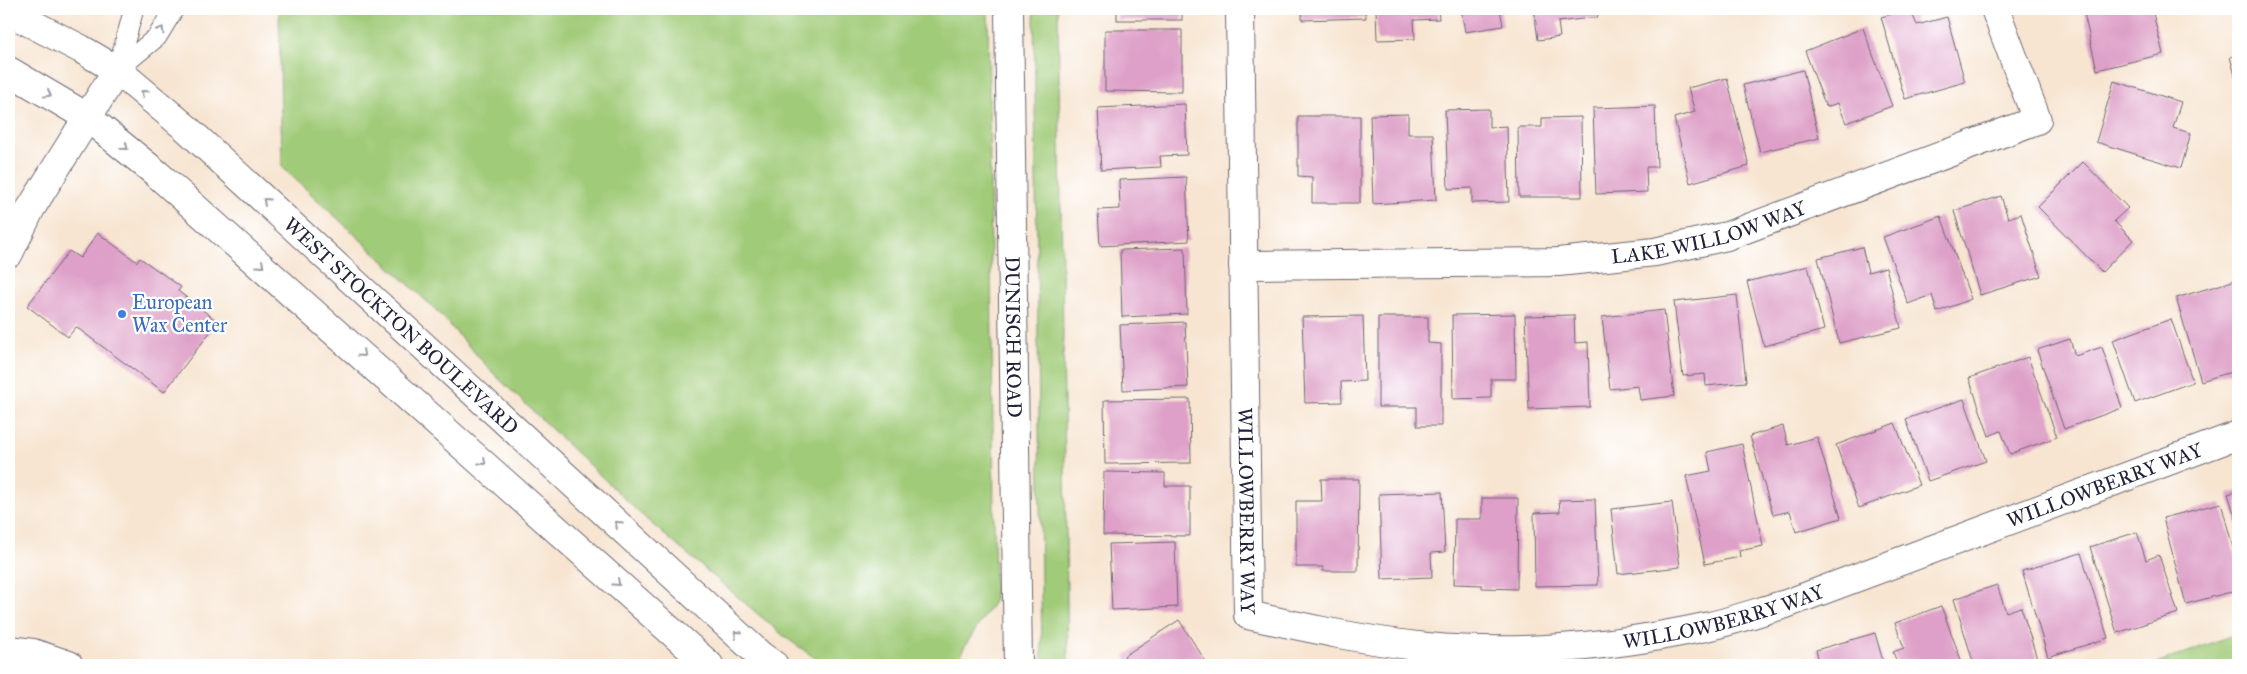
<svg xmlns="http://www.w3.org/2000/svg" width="2247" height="674" font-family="'IM FELL Great Primer',serif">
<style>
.green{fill:#a0cb78;stroke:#61765a}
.building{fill:#dea0c8}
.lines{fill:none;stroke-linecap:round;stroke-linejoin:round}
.service-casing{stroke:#6d6670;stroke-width:21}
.minor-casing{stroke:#6d6670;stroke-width:30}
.tertiary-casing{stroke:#6d6670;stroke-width:30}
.service{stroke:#fff;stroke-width:19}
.minor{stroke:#fff;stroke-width:28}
.tertiary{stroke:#fff;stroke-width:28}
.oneway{stroke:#9c9ca7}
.shop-dot{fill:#3f7fe0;stroke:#fff;stroke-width:2}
.labels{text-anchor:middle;stroke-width:4.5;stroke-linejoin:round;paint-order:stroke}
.street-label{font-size:20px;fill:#22223b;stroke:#fff}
.shop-label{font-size:20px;fill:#366cbe;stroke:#fff;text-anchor:start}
</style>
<rect width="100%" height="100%" fill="#fff"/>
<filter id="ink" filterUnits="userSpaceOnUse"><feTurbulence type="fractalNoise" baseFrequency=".02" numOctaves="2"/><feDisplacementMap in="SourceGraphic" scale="10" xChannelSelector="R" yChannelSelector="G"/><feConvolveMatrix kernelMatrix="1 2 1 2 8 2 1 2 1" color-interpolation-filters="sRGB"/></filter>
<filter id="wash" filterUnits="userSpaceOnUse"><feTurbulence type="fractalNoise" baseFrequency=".0096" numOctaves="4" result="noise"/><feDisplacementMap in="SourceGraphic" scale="20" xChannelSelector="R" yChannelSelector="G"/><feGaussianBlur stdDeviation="1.12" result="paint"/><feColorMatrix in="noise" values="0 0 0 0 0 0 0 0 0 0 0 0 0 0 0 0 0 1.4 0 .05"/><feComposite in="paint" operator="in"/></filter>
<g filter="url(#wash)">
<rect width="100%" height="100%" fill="#f7e5d1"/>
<g class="green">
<polygon points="279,9 988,9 995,600 963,649 959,665 825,665 785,637 646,519 495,375 435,309 282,167"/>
<polygon points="1034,9 1058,9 1068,665 1042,665"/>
<polygon points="2238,633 2238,665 2154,665"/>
</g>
<g id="blocks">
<g class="building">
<rect x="1117" y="9" width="65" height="11"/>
<polygon points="1302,9 1365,9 1366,18 1302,20"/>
<polygon points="1376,9 1438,9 1439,19 1414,20 1415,39 1377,40"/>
<polygon points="1461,9 1500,9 1503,26 1465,32"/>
<polygon points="1534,9 1597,9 1598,17 1558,22 1560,37 1538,40"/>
<polygon points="1910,9 1917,25 1947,17 1965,82 1905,99 1881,17"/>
<polygon points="2083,9 2152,9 2163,54 2097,70"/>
<polygon points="2233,9 2238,9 2238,23"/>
<polygon points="1863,28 1892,106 1846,123 1838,103 1826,107 1805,51"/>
<polygon points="1105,30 1182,30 1182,92 1105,91"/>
<polygon points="2238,55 2238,86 2230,57"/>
<polygon points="1803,70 1819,138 1760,152 1743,85"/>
<polygon points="1727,78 1749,166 1690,183 1674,118 1695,112 1688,88"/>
<polygon points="2114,81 2181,102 2173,128 2191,133 2181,168 2096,142"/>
<polygon points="1185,104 1187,155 1160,156 1161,167 1101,170 1098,108"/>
<polygon points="1655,106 1657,167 1646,167 1647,192 1596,194 1593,108"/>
<polygon points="1489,109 1489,127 1507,126 1509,202 1472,203 1472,188 1448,189 1445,110"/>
<polygon points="1408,114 1408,134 1433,134 1436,200 1373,204 1370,115"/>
<polygon points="1298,116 1360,116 1360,203 1312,203 1312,177 1298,176"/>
<polygon points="1581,117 1582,197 1519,197 1518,127 1542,127 1542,118"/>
<polygon points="2083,162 2128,208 2114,221 2133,240 2102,272 2038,207"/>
<polygon points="1186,177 1189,241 1100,246 1098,210 1120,209 1119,180"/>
<polygon points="2001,196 2008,218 2021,214 2041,276 1980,295 1954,211"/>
<polygon points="1941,216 1971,299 1937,312 1932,295 1908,304 1883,237"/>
<polygon points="98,233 137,262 140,258 181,287 178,291 218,322 164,392 76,327 68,337 27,306 69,251 80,258"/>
<polygon points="1862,247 1868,272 1886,267 1901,328 1839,343 1818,258"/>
<polygon points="1185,248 1187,314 1122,317 1120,250"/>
<polygon points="1808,266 1824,330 1764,346 1747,282"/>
<polygon points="2236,280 2238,287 2238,370 2201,381 2176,298"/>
<polygon points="1737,295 1746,382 1706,386 1705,374 1683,376 1674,302"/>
<polygon points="1664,310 1674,396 1640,400 1638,386 1610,389 1602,317"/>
<polygon points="1515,314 1516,379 1491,379 1491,398 1453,399 1452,315"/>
<polygon points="1574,315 1575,343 1588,342 1590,407 1529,409 1525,316"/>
<polygon points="1363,316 1365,381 1341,382 1342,402 1305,403 1302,317"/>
<polygon points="1378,317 1428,317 1428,343 1441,344 1441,426 1417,426 1417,407 1378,407"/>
<polygon points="2171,319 2193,382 2135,403 2113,340"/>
<polygon points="1185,322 1188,387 1123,390 1120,325"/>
<polygon points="2070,339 2075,356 2102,347 2122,408 2064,429 2037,350"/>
<polygon points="2028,357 2057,437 2010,454 2001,431 1989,436 1969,378"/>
<polygon points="1190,399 1191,463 1105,464 1104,400"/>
<polygon points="1964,399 1986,461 1928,481 1906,419"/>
<polygon points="1895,423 1919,485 1859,508 1836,445"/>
<polygon points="1783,426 1788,445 1817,437 1841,518 1796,532 1790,511 1773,515 1750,436"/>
<polygon points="1742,444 1763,546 1739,551 1740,557 1705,564 1686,476 1711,471 1707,452"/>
<polygon points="1104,472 1165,473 1165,486 1190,486 1190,536 1103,535"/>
<polygon points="1321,479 1359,479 1358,571 1323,571 1323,567 1296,567 1296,501 1322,501"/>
<polygon points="2238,491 2238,526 2228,494"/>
<polygon points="1442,492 1445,552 1431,553 1432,577 1382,579 1379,494"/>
<polygon points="1482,498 1518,498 1517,589 1482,588 1482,585 1454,584 1455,519 1482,519"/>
<polygon points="1595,499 1598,585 1535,586 1534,513 1560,512 1559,500"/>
<polygon points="1672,502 1680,567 1618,574 1611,509"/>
<polygon points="2221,503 2238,566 2238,590 2186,604 2163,518"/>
<polygon points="2137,532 2146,560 2159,555 2178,613 2117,633 2090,547"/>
<polygon points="1175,542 1177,607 1112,610 1109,544"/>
<polygon points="2081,553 2108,638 2048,657 2022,571"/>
<polygon points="1997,585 2006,612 2021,607 2039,665 1974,665 1954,599"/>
<polygon points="1941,606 1963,665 1898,665 1893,652 1904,648 1895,623"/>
<polygon points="1179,620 1208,665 1130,665 1124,656"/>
<polygon points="1875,633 1884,665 1820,665 1816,650"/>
<polygon points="1805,658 1807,665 1777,665 1777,664"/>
</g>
</g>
</g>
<g filter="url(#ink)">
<use href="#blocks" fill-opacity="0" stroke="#6d6670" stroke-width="1"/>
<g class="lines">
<g class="service-casing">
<g id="service">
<polyline points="117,70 157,37 174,9"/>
<polyline points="117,70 134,9"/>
</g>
</g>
<g class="minor-casing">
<g id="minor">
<path id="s1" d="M1009 9 1018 665"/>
<path id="s2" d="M1240 9 1248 615C1307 628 1366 641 1427 647 1521 656 1618 646 1710 626 1736 620 1761 611 1786 604L2238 435"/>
<polyline points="9,253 31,208 117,70"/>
<path id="s3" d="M1243 265 1558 262 1655 252 1727 236 2037 120 1995 9"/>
<polyline points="9,650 33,653 69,665"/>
</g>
</g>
<g class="tertiary-casing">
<g id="tertiary">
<path id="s4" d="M9 12 81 49 117 70 186 128 761 656 774 665"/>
<polyline points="9,71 87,117 156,173 709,665"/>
</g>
</g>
<use href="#service" class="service"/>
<use href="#minor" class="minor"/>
<use href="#tertiary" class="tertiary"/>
</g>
<defs><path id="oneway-chevron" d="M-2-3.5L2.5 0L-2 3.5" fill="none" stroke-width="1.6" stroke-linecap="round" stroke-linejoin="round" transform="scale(1.25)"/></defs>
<g class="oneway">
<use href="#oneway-chevron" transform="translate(161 30) rotate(-58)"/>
<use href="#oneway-chevron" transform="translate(144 93) rotate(-140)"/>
<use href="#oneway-chevron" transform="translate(48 94) rotate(29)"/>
<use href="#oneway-chevron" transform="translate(125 147) rotate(39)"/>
<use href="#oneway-chevron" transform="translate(266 201) rotate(-138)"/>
<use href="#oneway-chevron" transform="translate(261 265) rotate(42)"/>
<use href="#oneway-chevron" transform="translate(362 354) rotate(42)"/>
<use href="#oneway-chevron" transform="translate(483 462) rotate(42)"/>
<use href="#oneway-chevron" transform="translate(618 524) rotate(-137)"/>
<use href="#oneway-chevron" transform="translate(617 583) rotate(42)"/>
<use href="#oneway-chevron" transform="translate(737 634) rotate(-137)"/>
</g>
</g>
<circle class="shop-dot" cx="122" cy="314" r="5"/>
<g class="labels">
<g class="street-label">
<text dy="7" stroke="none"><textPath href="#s3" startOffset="469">LAKE WILLOW WAY</textPath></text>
<text dy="7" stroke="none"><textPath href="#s4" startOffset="505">WEST STOCKTON BOULEVARD</textPath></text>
<text dy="7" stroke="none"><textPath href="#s1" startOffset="328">DUNISCH ROAD</textPath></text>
<text dy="7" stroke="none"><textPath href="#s2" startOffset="1492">WILLOWBERRY WAY</textPath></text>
<text dy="7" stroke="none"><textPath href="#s2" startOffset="502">WILLOWBERRY WAY</textPath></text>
<text dy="7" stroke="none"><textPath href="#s2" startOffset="1088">WILLOWBERRY WAY</textPath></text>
</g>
<g class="shop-label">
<text x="132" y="309">European<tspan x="132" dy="23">Wax Center</tspan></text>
</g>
</g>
<rect width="2247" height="674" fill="none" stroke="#fff" stroke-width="30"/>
</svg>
